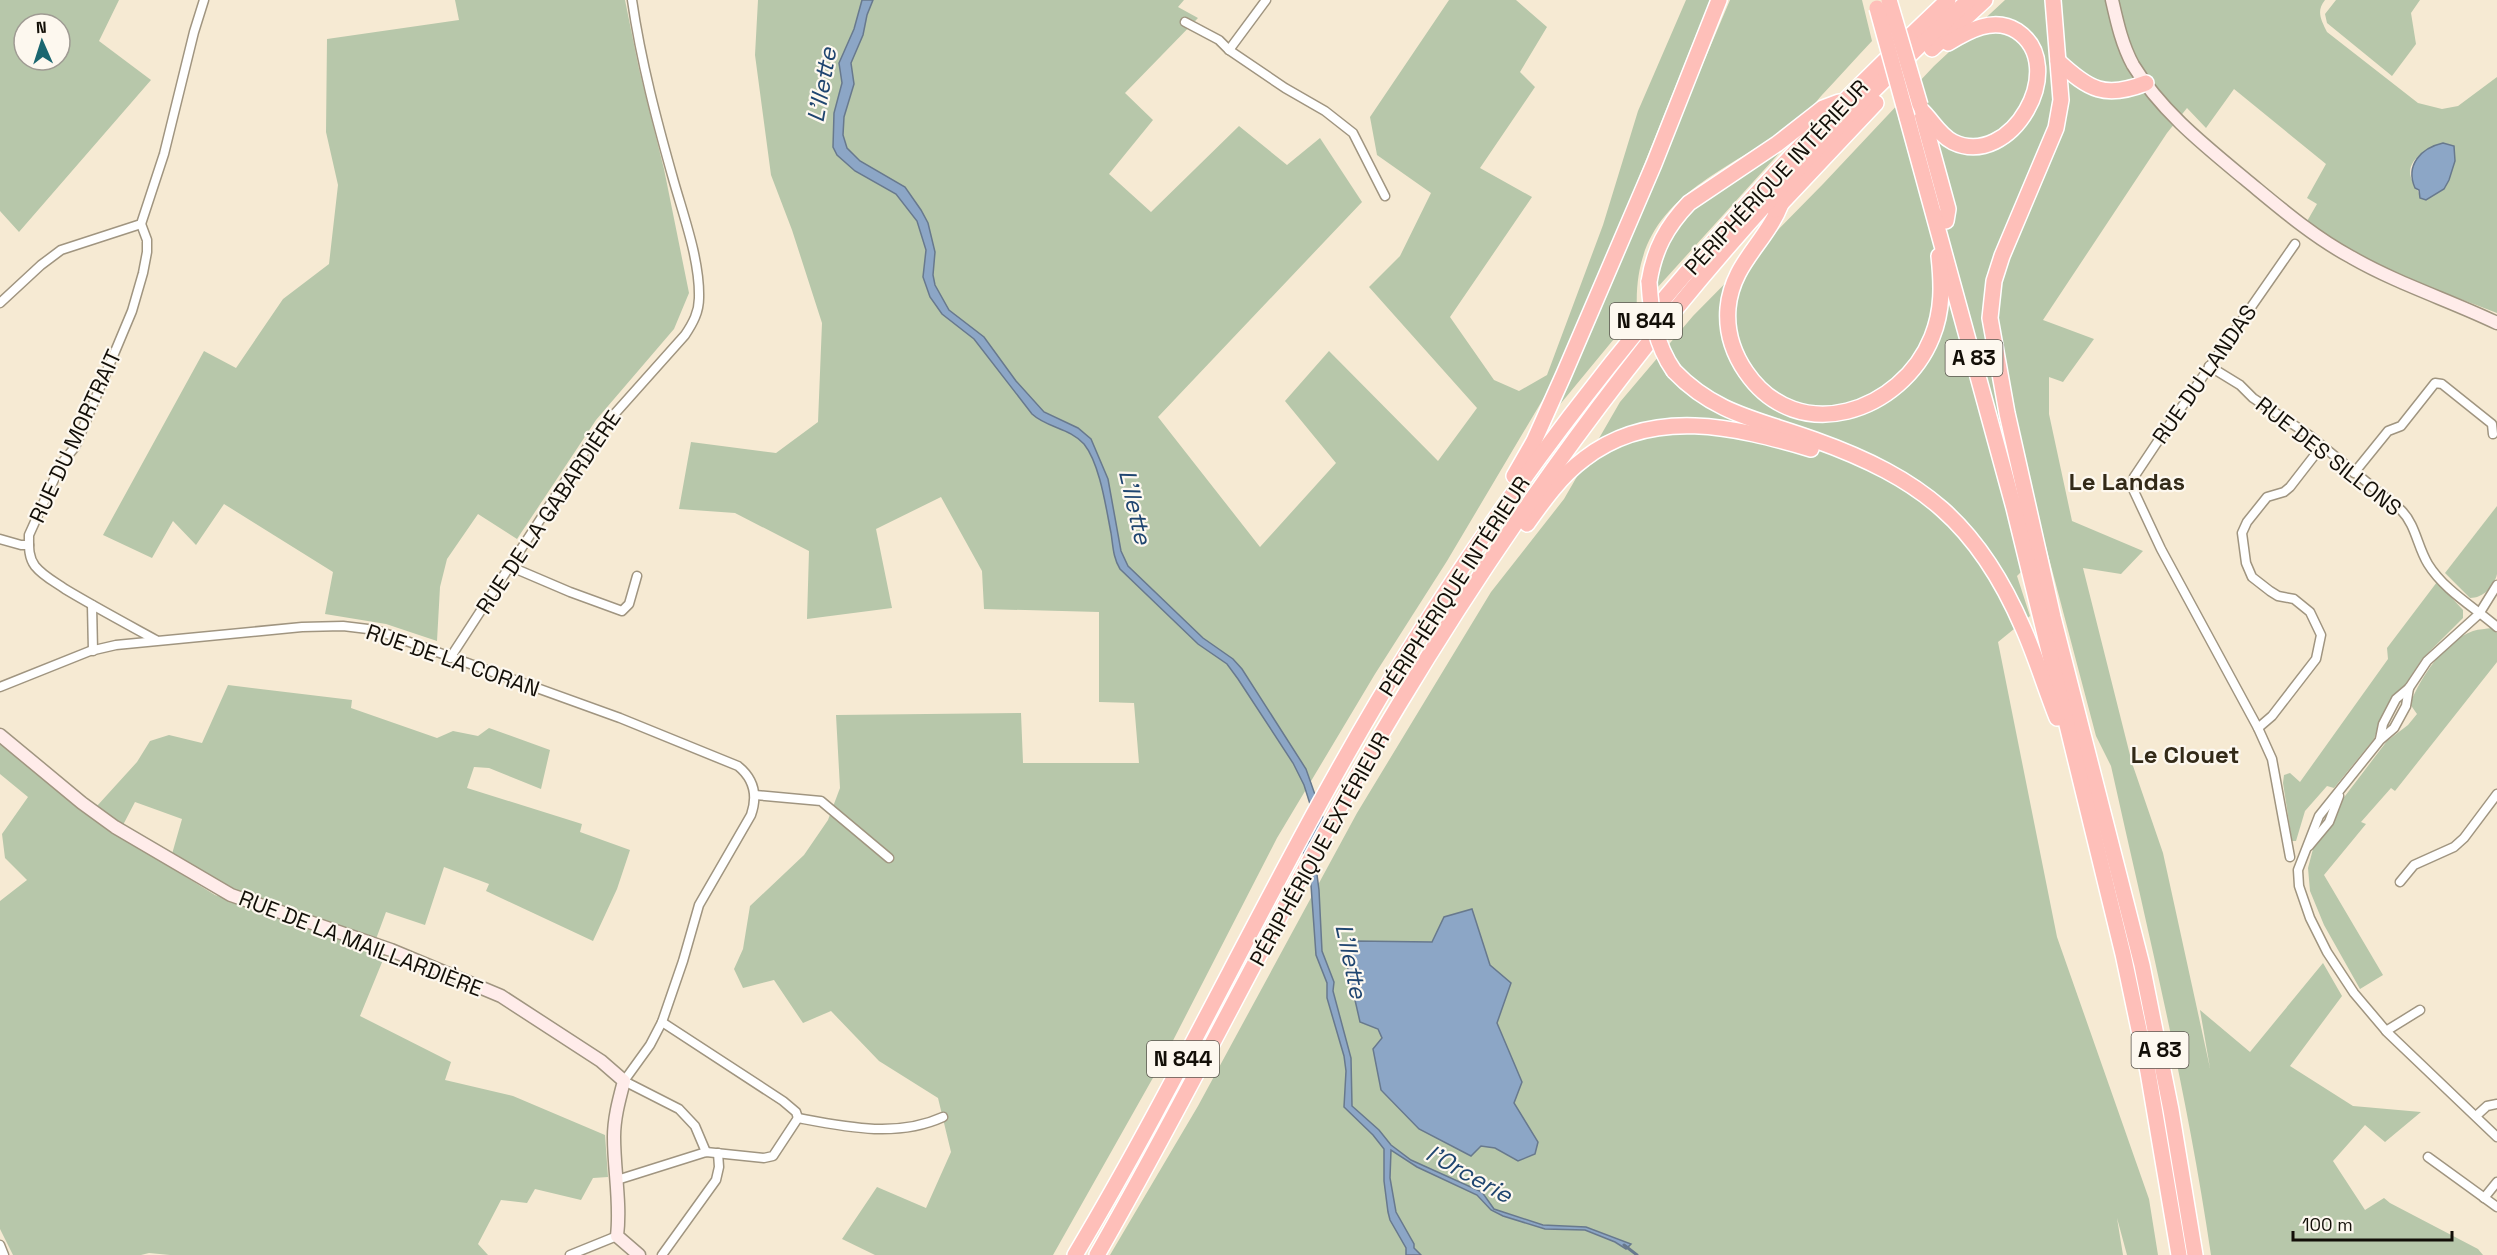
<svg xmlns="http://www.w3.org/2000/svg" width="2497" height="1255" font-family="'Space Grotesk',sans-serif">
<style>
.green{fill:#b7c7aa;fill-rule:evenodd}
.water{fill:#8ca6c6;stroke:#68798d;stroke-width:1.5}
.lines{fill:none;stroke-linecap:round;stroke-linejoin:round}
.stream{stroke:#68798d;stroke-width:3}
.street-casing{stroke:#a09580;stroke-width:11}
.secondary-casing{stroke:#a09580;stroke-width:15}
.highway-casing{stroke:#fff;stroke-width:18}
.street{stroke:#fff;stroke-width:8}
.secondary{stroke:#ffecea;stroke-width:12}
.highway{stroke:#febfb9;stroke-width:15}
.highway-bridge-casing{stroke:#fff;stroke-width:18;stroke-linecap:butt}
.highway-bridge{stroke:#febfb9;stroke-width:15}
.labels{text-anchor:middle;stroke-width:4.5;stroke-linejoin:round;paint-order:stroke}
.shield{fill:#fdf8ef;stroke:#59554d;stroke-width:1.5}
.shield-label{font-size:21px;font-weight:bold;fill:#130f08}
.street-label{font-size:22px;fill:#130f08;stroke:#fdf8ef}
.water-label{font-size:24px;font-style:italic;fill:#1f4570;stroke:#fdf8ef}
.neighbourhood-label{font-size:24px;font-weight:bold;fill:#332a18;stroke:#fdf8ef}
</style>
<rect width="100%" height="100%" fill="#f6ead3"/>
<g class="green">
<path d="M0 0H119L99 41 151 80 19 232 0 211ZM24 24H60V60H24Z"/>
<polygon points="455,0 625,0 639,69 664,169 689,293 674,329 596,420 517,539 478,514 447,559 440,587 437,641 386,624 325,614 333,572 224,504 196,545 173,521 152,558 103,535 204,351 236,368 283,299 329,264 338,185 326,132 327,39 459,20"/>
<polygon points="758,0 1184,0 1178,7 1198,18 1125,93 1153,120 1109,174 1151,212 1239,126 1287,165 1320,138 1362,202 1158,417 1260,547 1336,463 1285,401 1329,351 1438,461 1477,408 1369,287 1400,256 1431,193 1377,155 1370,117 1449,0 1516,0 1547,27 1520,72 1535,87 1480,168 1532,197 1450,317 1494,380 1519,391 1547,375 1603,225 1638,111 1686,0 1710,0 1633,192 1552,384 1447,561 1375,674 1277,838 1163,1060 1053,1255 875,1255 842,1239 877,1187 926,1208 951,1152 938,1098 879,1061 831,1011 803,1023 774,980 743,988 734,969 743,949 750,906 804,855 828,820 840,788 836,715 1021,713 1023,763 1139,763 1134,703 1099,702 1099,612 984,609 982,571 941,497 876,529 892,608 807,619 809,551 735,513 679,509 691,442 776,453 818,422 822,323 792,230 771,175 755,55"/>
<path d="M1730 0H1862L1872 41C1855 59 1839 77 1822 95 1815 103 1808 112 1800 118 1726 176 1631 195 1637 311L1557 408Z"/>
<path d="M2005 0H2325C2316 11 2321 20 2327 32L2418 103 2442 109 2458 106 2497 77V313L2419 283 2349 252 2306 223 2317 204 2307 198 2326 164 2234 89 2206 128 2187 108 2167 133 2043 320 2094 339 2063 382 2049 377V414L2072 521 2143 551 2121 574 2083 568 2132 763 2163 853 2210 1068 2200 1010 2250 1052 2323 963 2342 996 2290 1066 2353 1106 2421 1112 2385 1142 2365 1125 2333 1161 2365 1210 2384 1198 2390 1203 2478 1249 2483 1255H2211C2187 1090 2147 928 2111 766L2096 736 2046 547 2017 576 2030 616 1998 642 2057 937 2149 1199 2158 1255H2127L2117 1218 2123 1255H1110L1198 1106 1357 813 1491 592 1564 499 1620 402 1693 316 1823 184 1934 66ZM2443 143 2454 146 2420 198C2419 190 2415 187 2412 180 2403 160 2429 148 2443 143Z"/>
<polygon points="2336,0 2420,0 2411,13 2416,44 2392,76 2327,23 2325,14"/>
<path d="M1777 148 1782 150 1657 288C1659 269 1661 251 1670 234 1685 206 1750 168 1777 148Z"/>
<path d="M2497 506C2497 521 2497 561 2497 574 2494 587 2483 598 2470 598L2445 573Z"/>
<polygon points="2437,582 2463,610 2463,618 2422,659 2380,723 2374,739 2334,788 2327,786 2305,811 2296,841 2292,841 2283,783 2284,775 2290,773 2300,782 2388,659 2387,648"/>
<path d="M2492 628 2497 633V662L2395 791 2391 788 2361 822 2366 824 2324 875 2383 975 2360 989 2324 925 2310 891 2308 868 2313 849 2336 817 2342 800 2387 741 2408 725 2417 714 2410 704C2421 677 2444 641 2473 631 2479 629 2486 629 2492 628Z"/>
<polygon points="228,685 352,700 351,708 437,738 453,731 478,736 489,728 550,750 541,789 489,768 474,767 467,788 582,824 580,832 630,850 617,889 593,941 486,891 489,884 444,867 425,925 386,912 376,939 241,893 172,854 182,819 135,802 123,825 97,806 137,762 150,741 169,735 202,743"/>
<polygon points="0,742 107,828 215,895 385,955 360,1016 451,1062 445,1080 513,1096 605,1135 608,1177 593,1178 581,1200 535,1189 527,1203 501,1200 478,1244 488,1255 170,1255 149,1253 141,1255 13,1255 0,1229 0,901 27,880 5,858 2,834 28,797 0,774"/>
</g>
<g class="water">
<path d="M862 0H873L867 15 863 35 851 63 854 84 844 117 843 135 847 148 860 161 905 187 921 210 928 223 935 252 933 275 935 285 949 310 984 337 1016 381 1044 412 1078 428 1091 439 1108 479 1121 551 1128 566 1203 638 1233 659 1242 669 1306 769 1326 826 1322 833 1309 842 1316 867 1319 890 1322 951 1334 982 1333 991 1351 1058 1352 1106 1379 1130 1391 1145 1411 1160 1482 1192 1494 1209 1543 1225 1586 1227 1631 1244 1626 1249 1615 1242 1585 1230 1545 1229 1503 1216 1491 1210 1477 1195 1417 1167 1391 1150 1390 1178 1396 1212 1414 1244V1248L1421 1255H1406V1248L1390 1220 1388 1212 1384 1181V1149L1373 1135 1344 1107 1346 1071 1344 1056 1327 998V983L1316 955 1311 885 1300 839 1312 832 1317 826 1304 785 1293 763 1238 679 1227 664 1198 644 1120 569C1113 558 1113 545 1111 533 1106 508 1100 464 1084 444 1070 428 1047 428 1032 414L974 339 942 314 930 297 923 277 926 250 917 221 896 194 855 171 837 155 833 147 834 113 842 83 839 63 854 29Z"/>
<path d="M2443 143 2454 146 2455 161 2449 180 2444 189 2426 200 2420 198 2419 190 2415 188C2405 165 2421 148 2443 143Z"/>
<polygon points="1472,909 1490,965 1511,983 1497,1023 1522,1082 1514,1103 1538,1142 1535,1154 1518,1161 1495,1148 1481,1146 1471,1156 1419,1129 1381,1090 1373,1049 1382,1038 1378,1029 1360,1022 1347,965 1354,941 1432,942 1444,917"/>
</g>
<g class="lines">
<polyline class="stream" points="1624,1245 1637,1255"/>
<g class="street-casing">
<g id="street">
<polyline points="1185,22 1219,40 1229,50 1285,88 1325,111 1353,133 1385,196"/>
<polyline points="1229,50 1266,0"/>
<path d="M141 224 147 240V252L143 273 132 311 75 447 61 464 29 535C29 545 28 557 35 566 43 576 55 582 65 589 95 607 125 623 156 640"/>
<polyline points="0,303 41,265 61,250 141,224 164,154 194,32 204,0"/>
<path d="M2209 366 2240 385 2253 398 2309 435 2401 510C2416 525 2417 546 2428 564 2444 590 2474 607 2497 627"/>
<polyline points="2354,473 2388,431 2401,426 2435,383 2442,384 2492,424 2493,434"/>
<polyline points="0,539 21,545 29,545"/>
<polyline points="509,566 570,592 622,611 629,604 637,576"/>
<polyline points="92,605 93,651"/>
<path d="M450 658 594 437 685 335C693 323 699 312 699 298 700 261 684 217 674 182 657 122 641 62 632 0"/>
<path d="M0 687 90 651 116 645 302 627 343 626 376 630 620 718 738 766C754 779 758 795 751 815L699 905 683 961 662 1022 650 1045 624 1081 679 1109 695 1126 706 1152"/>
<polyline points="2409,688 2406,706 2394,728 2380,740 2319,816 2298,870 2299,886 2310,918 2327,952 2354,993 2387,1032 2497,1137"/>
<polyline points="2258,728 2272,716 2316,659 2321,635 2310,612 2294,599 2278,596 2270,591 2252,577 2246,563 2242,533 2247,522 2267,497 2284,492 2290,487 2321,447"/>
<polyline points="2380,739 2383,724 2396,699 2409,688 2427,661 2479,614 2497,585"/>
<polyline points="755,795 821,801 889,858"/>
<polyline points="2309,846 2329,822 2339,796"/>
<polyline points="2290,857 2272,759 2258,728 2161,549 2132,487 2134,477 2158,441 2295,244"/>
<polyline points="2400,882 2414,865 2454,847 2464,838 2497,794"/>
<polyline points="662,1022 783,1101 796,1112 798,1118"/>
<polyline points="2386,1031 2420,1010"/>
<polyline points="2476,1116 2487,1106 2497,1104"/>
<path d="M798 1118C846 1127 897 1138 943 1117"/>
<polyline points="2428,1157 2497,1207"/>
<polyline points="617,1180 706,1152 764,1158 773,1156 798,1118"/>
<polyline points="2484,1198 2497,1182"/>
<polyline points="0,1245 4,1255"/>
<polyline points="570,1255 617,1236"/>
<polyline points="662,1255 716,1180 719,1167 718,1153"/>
</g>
</g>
<g class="secondary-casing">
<g id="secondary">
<path d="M2112 0C2117 22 2122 45 2133 65 2161 111 2204 145 2245 179 2279 207 2312 236 2351 257 2398 284 2449 300 2497 323"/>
<path d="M0 735 82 803 115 827 231 895 391 950 501 996 601 1061 624 1081C619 1100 614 1118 614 1137 614 1171 621 1203 617 1236L639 1255"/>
</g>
</g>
<g class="highway-casing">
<g id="highway">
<polyline points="2053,0 2061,100 2056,128 2002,256 1994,281 1990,318 2007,413 2053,617 2142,965 2171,1110 2195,1255"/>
<polyline points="1932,49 1985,0"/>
<path d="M2058 61C2089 90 2105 99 2146 83"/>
<path d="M1921 110C1932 120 1939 135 1953 142 2011 170 2070 66 2017 31 1994 16 1968 31 1948 43"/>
<polyline points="1922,114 1948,209 1946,221"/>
<polyline points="1907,117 2014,508 2123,954 2148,1072 2179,1255"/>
<path d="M1781 204C1766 243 1732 263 1728 308 1726 332 1733 353 1746 372 1798 448 1902 412 1932 337 1943 310 1942 284 1939 256"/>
<polyline points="1775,210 1876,103"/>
<path d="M1649 282C1654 250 1666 227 1689 203L1777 144 1823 108 1839 102"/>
<path d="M1674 371C1716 415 1761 420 1815 440 1921 478 1978 523 2023 628 2036 657 2045 688 2057 718"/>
<polyline points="1514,476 1534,441 1564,374 1654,164 1719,0"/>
<path d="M1527 524C1544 500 1561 476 1584 459 1652 406 1736 427 1811 449"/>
<path d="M1075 1255C1195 1054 1290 839 1415 640 1563 404 1745 190 1948 0"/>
<path d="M1097 1255C1201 1074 1290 885 1398 706 1554 446 1743 204 1969 0"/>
</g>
</g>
<use href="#street" class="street"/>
<use href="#secondary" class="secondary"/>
<use href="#highway" class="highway"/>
<g class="highway-bridge-casing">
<g id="highway-bridge">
<polyline points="1889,0 1920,105"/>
<polyline points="1877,8 1907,117"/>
<path d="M1649 282C1651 314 1655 344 1674 371"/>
</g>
</g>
<use href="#highway-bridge" class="highway-bridge"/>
</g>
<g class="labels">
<g class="shield">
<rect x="1610" y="303" width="72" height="36" rx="4.5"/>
<rect x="1945.5" y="340" width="57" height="36" rx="4.5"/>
<rect x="2131.5" y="1032" width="57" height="36" rx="4.5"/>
<rect x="1147" y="1041" width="72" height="36" rx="4.5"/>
</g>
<g class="shield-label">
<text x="1646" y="328">N 844</text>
<text x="1974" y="365">A 83</text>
<text x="2160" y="1057">A 83</text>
<text x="1183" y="1066">N 844</text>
</g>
<g class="street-label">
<text transform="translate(1776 177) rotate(-47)" y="8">PÉRIPHÉRIQUE INTÉRIEUR</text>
<text transform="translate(2204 374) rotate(-55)" y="8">RUE DU LANDAS</text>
<text transform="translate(75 436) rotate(-65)" y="8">RUE DU MORTRAIT</text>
<text transform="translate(2329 456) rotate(38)" y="8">RUE DES SILLONS</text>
<text transform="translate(548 512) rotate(-56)" y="8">RUE DE LA GABARDIÈRE</text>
<text transform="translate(1454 586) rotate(-57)" y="8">PÉRIPHÉRIQUE INTÉRIEUR</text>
<text transform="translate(453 660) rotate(19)" y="8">RUE DE LA CORAN</text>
<text transform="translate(1319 849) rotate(-61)" y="8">PÉRIPHÉRIQUE EXTÉRIEUR</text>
<text transform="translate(361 943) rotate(21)" y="8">RUE DE LA MAILLARDIÈRE</text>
</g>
<g class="water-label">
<text transform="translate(822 85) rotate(-80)" y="8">L'Ilette</text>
<text transform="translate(1135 507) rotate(77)" y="8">L'Ilette</text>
<text transform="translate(1351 961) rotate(78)" y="8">L'Ilette</text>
<text transform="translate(1469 1174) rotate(29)" y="8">l'Orcerie</text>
</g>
<g class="neighbourhood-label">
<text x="2127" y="490">Le Landas</text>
<text x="2185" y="763">Le Clouet</text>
</g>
</g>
<g transform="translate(42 42) rotate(357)"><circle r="28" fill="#fdf8ef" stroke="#9f9b93" stroke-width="1.5"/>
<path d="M0-4.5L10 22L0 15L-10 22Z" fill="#1a6670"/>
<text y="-9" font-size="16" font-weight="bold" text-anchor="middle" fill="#130f08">N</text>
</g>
<path d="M2293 1231v9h159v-9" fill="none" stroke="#130f08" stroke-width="3"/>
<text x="2302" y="1231" font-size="18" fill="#130f08" stroke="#fdf8ef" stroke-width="4.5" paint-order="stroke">100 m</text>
</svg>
